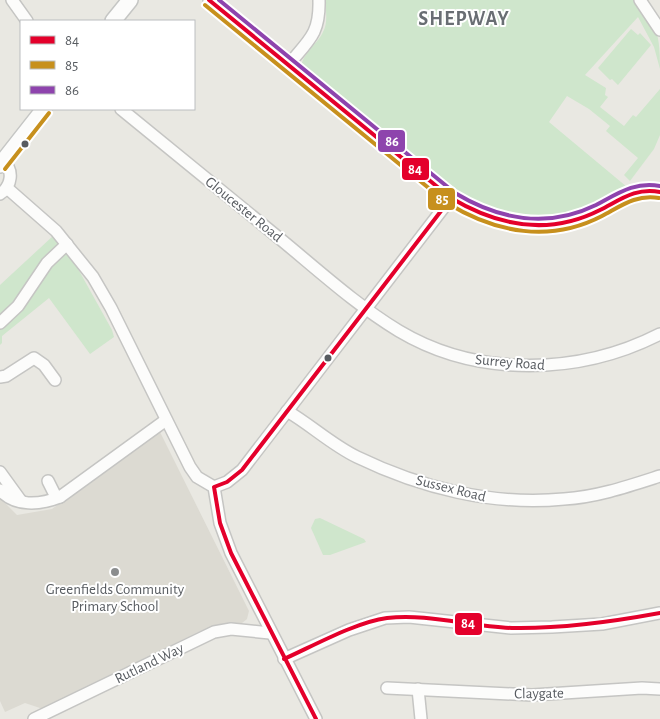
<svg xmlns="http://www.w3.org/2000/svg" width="660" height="719" font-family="'Alegreya Sans',sans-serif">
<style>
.education{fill:#dcdad2}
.green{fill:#cfe6cc}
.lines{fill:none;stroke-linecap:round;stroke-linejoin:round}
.street-casing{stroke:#c5c5c3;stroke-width:14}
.secondary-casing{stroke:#c5c6c4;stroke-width:18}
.street{stroke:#fcfcfb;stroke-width:11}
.secondary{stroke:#fcfcfb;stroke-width:15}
.bus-1-casing{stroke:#fff;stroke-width:8}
.bus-2-casing{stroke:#fff;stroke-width:8}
.bus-3-casing{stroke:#fff;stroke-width:8}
.bus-1{stroke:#e4002b;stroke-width:4}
.bus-2{stroke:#c7901d;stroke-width:4}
.bus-3{stroke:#8e44ad;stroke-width:4}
.bus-dot{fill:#585c61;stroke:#fff;stroke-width:2}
.poi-dot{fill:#8b8d8e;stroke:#fff;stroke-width:2}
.labels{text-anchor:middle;stroke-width:4;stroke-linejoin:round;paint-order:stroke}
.street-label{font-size:15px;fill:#585c61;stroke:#fff}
.poi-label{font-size:15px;fill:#585c61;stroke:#fff}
.district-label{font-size:20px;font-weight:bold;letter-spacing:1px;fill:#696e73;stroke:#fff}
.line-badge{stroke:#fff;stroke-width:2}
.badge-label{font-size:14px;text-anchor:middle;font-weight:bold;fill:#fff}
</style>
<rect width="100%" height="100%" fill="#e9e8e2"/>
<polygon class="education" points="160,432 249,611 247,619 242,623 218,625 198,632 43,709 25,703 5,712 0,701 0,498 17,515 52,509"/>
<g class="green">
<path d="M325 0H634C658 25 660 35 660 69L654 47 638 17 585 75 606 88 605 95 608 97 600 107 624 126 633 115 636 117 660 89V135L654 149 630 181 624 175 638 158 606 131 610 126 589 109 567 96 549 122 627 187C568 226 525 235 461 198L301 69C301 54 317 45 323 32 328 23 326 10 325 0Z"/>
<polygon points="631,29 638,35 640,33 651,45 618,85 612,79 610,80 598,68"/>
<polygon points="53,236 77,267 112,330 114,337 90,354 49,298 2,336 2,343 0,345 0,285"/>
<polygon points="320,518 364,539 366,542 330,555 323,555 311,528 315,519"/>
</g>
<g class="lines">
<g class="street-casing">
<g id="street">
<polyline points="12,0 27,21"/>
<path d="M209 0 451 198C495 228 552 238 600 210 619 200 637 185 660 192"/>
<polyline points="640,0 660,30"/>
<path d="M288 65C309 40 320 34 319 0"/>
<path d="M121 109C174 152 227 195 279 238 318 270 356 305 399 331 478 378 580 375 660 334"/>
<polyline points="7,188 56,231 93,277 111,308 190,467 197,477 214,487 220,523 231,553 316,719"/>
<path d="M0 194C12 186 14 170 3 161"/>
<polyline points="0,323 18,306 47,263 67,244"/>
<polyline points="0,377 6,376 34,358 44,365 55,380"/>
<path d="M287 411C311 425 332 445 357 457 421 488 493 506 564 499 597 497 629 486 660 476"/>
<polyline points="0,472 21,501"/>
<polyline points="48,481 55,495 60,497 166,420"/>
<polyline points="214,487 227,482 242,470 451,198"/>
<path d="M0 490C15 507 40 505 60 497"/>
<polyline points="284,659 349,630 385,618 409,617 511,628 552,627 602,624 660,613"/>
<polyline points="387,688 532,695 642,688 660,689"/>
<polyline points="418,689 421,719"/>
<polyline points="34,719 214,632 231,629 270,633"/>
</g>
</g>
<g class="secondary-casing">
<g id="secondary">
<polyline points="113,21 130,0"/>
<polyline points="0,165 44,109"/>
</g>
</g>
<use href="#street" class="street"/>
<use href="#secondary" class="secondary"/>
<g class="bus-1-casing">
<g id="bus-1">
<path d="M209 0 451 198C498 226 549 236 600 210 620 200 636 187 660 192"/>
<path d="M284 659C313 646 356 622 387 618 428 613 471 627 512 628 562 629 611 622 660 613"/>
<polyline points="316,719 231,553 220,523 214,487 227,482 242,470 451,198"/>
</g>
</g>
<g class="bus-2-casing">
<g id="bus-2">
<path d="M205 5 447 203C496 233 550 243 602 216 621 206 636 194 659 198"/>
<polyline points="5,169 49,113"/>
</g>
</g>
<g class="bus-3-casing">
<path id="bus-3" d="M219 0 455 193C500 220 547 229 596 205 617 194 635 181 660 186"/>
</g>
<use href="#bus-1" class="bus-1"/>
<use href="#bus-2" class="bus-2"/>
<use href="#bus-3" class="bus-3"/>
</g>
<g class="bus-dot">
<circle cx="25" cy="144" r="4.5"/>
<circle cx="328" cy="358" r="4.5"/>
</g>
<circle class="poi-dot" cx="115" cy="572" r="5"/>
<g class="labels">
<g class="street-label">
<text transform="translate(244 209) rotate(39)" y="5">Gloucester Road</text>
<text transform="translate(510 362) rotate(5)" y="5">Surrey Road</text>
<text transform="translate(451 488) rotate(14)" y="5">Sussex Road</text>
<text transform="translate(149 663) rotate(-26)" y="5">Rutland Way</text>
<text transform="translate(539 693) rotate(-1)" y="5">Claygate</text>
</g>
<g class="poi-label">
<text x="115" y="594">Greenfields Community<tspan x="115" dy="17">Primary School</tspan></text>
</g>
<g class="district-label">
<text x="464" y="25">SHEPWAY</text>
</g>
</g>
<g class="line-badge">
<rect x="377" y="129" width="29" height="24" rx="5" fill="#8e44ad"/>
<rect x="401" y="157" width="29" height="24" rx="5" fill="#e4002b"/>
<rect x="427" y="187" width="29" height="24" rx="5" fill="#c7901d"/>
<rect x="454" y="612" width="29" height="24" rx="5" fill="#e4002b"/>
</g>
<g class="badge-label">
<text x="392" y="146">86</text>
<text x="415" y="174">84</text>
<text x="442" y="204">85</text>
<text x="468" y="628">84</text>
</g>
<rect x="20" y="20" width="175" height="90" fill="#ffffff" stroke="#bcbec0"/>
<rect x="30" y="36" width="25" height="8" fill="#e4002b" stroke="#bcbec0"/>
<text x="65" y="45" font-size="15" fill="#585c61">84</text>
<rect x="30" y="61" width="25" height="8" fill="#c7901d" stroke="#bcbec0"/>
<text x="65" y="70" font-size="15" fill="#585c61">85</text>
<rect x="30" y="86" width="25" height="8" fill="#8e44ad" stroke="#bcbec0"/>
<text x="65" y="95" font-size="15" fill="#585c61">86</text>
</svg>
